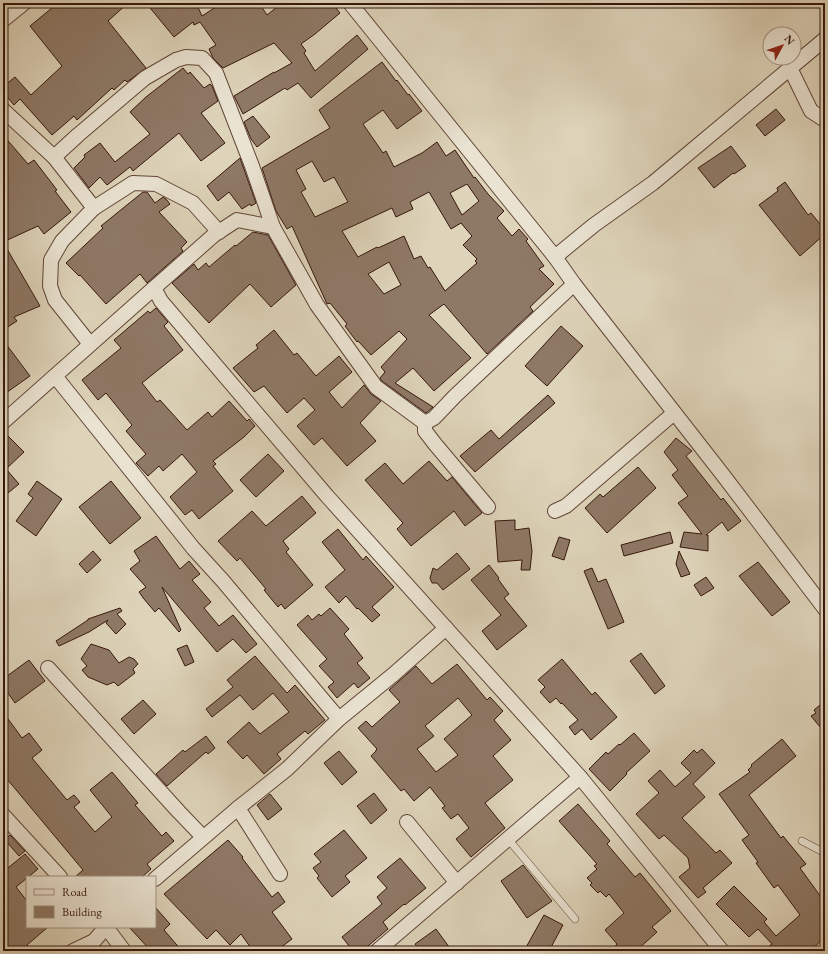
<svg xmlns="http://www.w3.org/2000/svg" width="828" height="954" font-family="'EB Garamond',serif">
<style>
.building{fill:#8e7966;stroke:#37170c;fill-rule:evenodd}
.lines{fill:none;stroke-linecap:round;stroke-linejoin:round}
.service-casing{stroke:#614638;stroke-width:8}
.minor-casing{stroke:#614638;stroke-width:16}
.service{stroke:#eae3d2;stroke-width:7}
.minor{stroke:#eae3d2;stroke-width:14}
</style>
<rect width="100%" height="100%" fill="#ded4ba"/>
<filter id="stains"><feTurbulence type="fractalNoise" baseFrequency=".005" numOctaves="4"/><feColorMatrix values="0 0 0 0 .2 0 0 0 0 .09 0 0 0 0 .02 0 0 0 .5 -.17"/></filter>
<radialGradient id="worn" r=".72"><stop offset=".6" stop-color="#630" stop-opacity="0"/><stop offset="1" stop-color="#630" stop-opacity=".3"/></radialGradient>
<g class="building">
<polygon points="58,3 128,3 108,21 146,68 127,82 125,80 114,90 112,88 77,120 74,116 52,135 20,99 14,105 3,92 3,87 15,77 31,95 62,66 30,26"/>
<polygon points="146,3 196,3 202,16 222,3 259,3 267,15 282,3 332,3 340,13 315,34 301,44 306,51 304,53 315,71 357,35 368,49 311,98 298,83 287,90 285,88 243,114 234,96 274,72 274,73 292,63 274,43 223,68 213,58 209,49 216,45 200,22 194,25 193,22 174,37"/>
<path d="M382 62 396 81 397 80 408 95 409 94 422 111 397 129 383 110 363 124 383 153 386 151 394 167 422 153 437 142 446 156 455 150 474 178 475 177 488 194 504 211 497 218 512 236 519 229 528 239 526 241 544 266 539 269 554 284 530 307 533 311 487 354 444 304 429 315 471 358 434 391 413 368 395 383 433 407 426 413 382 381 380 378 385 372 381 367 407 339 399 331 371 355 358 341 357 342 345 326 347 324 330 303 327 304 292 226 287 229 276 211 262 168 330 128 319 110ZM312 161 324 182 334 177 348 202 315 217 301 192 306 189 296 170ZM467 184 479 201 462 215 450 193ZM429 192 451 229 461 223 472 236 463 245 477 259 475 261 477 263 445 291 430 267 428 268 421 256 414 259 404 236 378 248 377 247 358 257 342 231 392 208 396 217 413 209 410 202ZM389 262 401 285 384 294 368 274Z"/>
<polygon points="183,68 188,74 190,72 204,88 210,84 212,86 218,101 201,113 225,143 201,161 179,133 133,171 130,167 107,185 100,177 89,188 74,168 85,157 84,155 100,143 115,162 150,134 130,112 146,97"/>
<polygon points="776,109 785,120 765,136 756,125"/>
<polygon points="253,116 270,137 257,147 251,139 244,122"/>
<polygon points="3,135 28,164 34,160 57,190 55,191 71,212 44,234 38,226 3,242 40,306 14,317 17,321 3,330"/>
<polygon points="731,146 746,166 734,174 733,173 714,188 698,168"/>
<polygon points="240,158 256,203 251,206 250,204 242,209 229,192 218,201 207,186"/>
<polygon points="785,182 808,215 811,213 825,230 825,234 800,256 759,205 778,191 777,188"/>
<polygon points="143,192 147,192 155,203 163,197 166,199 170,204 159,212 187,242 181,248 183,251 147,283 140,274 106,304 80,275 79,276 66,263 103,228 101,226"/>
<polygon points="253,232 268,235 296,285 271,307 250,284 209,323 172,283 194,264 198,270 206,263 209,267 235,245 236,246"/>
<polygon points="156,308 168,322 164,326 183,350 142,383 157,402 160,400 187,430 208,412 212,417 229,401 247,421 249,419 255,426 244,437 213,461 216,464 213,466 233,491 199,519 192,510 185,515 170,497 197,472 182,454 163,471 159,466 148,476 136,463 146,454 126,431 132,425 106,393 98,400 82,380 121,348 114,340 148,311 150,313"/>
<polygon points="561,326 583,346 547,386 525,366"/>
<polygon points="274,330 294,355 297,353 316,376 339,356 352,372 329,392 342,408 364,385 371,394 381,401 360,423 376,441 347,466 322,438 314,445 297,426 315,410 304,398 287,413 264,386 254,392 233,368 258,348 256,345"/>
<polygon points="3,340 30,376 3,395"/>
<polygon points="548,395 555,403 475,472 460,456 491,430 499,439"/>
<polygon points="8,436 24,452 6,469 19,484 3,497 3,441"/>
<polygon points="676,438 692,451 686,456 721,500 723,498 741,521 728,531 722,522 706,535 708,535 708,551 680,547 684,532 702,534 678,503 688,496 672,475 678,470 664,452"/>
<polygon points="268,454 284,471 256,497 240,480"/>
<polygon points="429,461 447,481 452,477 482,513 465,526 454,511 411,546 397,529 403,523 365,480 385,463 403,484"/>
<polygon points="638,467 656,488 607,533 585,508 600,494 603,497"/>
<polygon points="37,481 62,499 36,536 16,521 33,498 28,494"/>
<polygon points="111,481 141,518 110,544 79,507"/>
<polygon points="302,496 316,513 283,541 289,549 286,552 313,585 285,609 281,604 278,607 264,590 266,589 240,558 237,561 218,541 252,511 266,526"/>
<polygon points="515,520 515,530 529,528 532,551 530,570 521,570 522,560 498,562 495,521"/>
<polygon points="338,529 363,560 366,556 394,587 372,607 380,615 372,622 358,608 357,609 346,596 339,603 325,587 345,570 322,542"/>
<polygon points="670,532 673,543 624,556 621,545"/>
<polygon points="156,536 180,569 189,561 200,574 192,580 211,602 204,608 219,626 233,615 257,644 246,653 233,639 217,652 162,587 181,630 179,632 159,608 155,612 144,599 139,592 146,587 130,569 140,561 134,551"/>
<polygon points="559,537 570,540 564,560 552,556"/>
<polygon points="93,551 101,560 87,573 79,564"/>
<polygon points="679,551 690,574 681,577 676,564"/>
<polygon points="457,553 470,569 443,590 437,583 432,583 430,578 433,568 437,570"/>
<polygon points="758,562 790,602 772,616 739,576"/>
<polygon points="489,565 499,578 498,579 509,594 504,598 527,626 497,650 482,631 501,615 471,580"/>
<polygon points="592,568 598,582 606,579 624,622 608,629 584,571"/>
<polygon points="706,577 714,588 701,596 694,585"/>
<polygon points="120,608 122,611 117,614 126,624 116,634 106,623 108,620 89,632 59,646 56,641 88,620 88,619"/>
<polygon points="330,608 349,629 344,634 363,658 357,663 370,678 358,688 354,683 337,698 328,687 334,682 319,666 327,659 297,625 308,615 312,620 319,614 321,616"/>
<polygon points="91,644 109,650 119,663 129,657 134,659 138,664 133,669 135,673 118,686 114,682 107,685 88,677 82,670 87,666 81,659"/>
<polygon points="187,645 194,662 185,666 177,649"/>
<polygon points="641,653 665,686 655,694 630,661"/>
<polygon points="255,656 287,693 295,685 325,720 308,734 305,731 277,754 281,759 264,774 247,755 243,759 227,742 249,722 260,734 289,712 273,693 253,710 240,695 212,717 206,709 233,687 227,680"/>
<polygon points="562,659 592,695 595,692 617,717 591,740 582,729 575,735 569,727 578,720 562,703 561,704 556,698 550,703 540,692 545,687 538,680"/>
<polygon points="29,660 45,681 15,703 3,686 3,679"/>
<path d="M457 664 487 700 490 697 503 711 494 720 511 740 493 756 513 780 485 803 505 828 471 857 456 839 469 828 458 814 451 819 442 808 445 806 430 787 414 801 404 789 401 791 371 756 376 751V750L377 749 358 728 366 721 372 727 400 702 389 690 416 666 432 684ZM458 698 472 715 444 739 458 755 436 772 417 749 434 736 425 726Z"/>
<polygon points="143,700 156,714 134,734 121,719"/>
<polygon points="825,701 825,733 811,716 816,713 814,710"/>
<polygon points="3,712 22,738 29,733 42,750 32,758 67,800 74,795 80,802 74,807 95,832 112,817 90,790 112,772 138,803 135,805 162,836 166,832 174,841 147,864 151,869 142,877 75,877 83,870 7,779 3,783"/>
<polygon points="634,733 650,751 626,773 627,774 610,791 589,769 606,752 608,754 619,744 620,745"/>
<polygon points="206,736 215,748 208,754 206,752 167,786 156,774 183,750 185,752"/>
<polygon points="782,739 796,756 749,795 781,838 783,836 806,864 800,868 821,897 825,894 825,937 810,951 763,951 772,944 758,929 749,937 716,904 734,886 767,919 764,922 776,936 800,915 778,885 774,888 756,863 758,862 742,840 749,835 719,794 750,772 748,770 752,766 751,765"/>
<polygon points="702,749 715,763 693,784 705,797 682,818 716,853 720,850 732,863 703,888 706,892 698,898 679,877 690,868 688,858 664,835 659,839 636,814 659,793 648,781 660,770 675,787 691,773 681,763 694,750 697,753"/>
<polygon points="339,751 357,772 342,785 324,763"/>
<polygon points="374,793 387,810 371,824 357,806"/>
<polygon points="270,794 282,809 268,820 257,805"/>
<polygon points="578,804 610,841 607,844 635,877 640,873 671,911 652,927 657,932 636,951 611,951 617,944 605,930 624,913 609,894 606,897 600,891 598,893 590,885 592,883 587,878 597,869 594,866 597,864 559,821"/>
<polygon points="344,830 367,858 345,876 350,882 332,897 317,878 319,876 313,868 321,862 314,854"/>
<polygon points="10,835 25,851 19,856 5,840"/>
<polygon points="228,840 243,857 242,858 272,897 278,892 285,902 272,912 292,939 276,951 253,951 241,934 230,945 216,930 207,939 164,894"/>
<polygon points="25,854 38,869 16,887 27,901 27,927 48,927 27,945 29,951 3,951 3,872"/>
<polygon points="400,858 426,888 405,905 404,904 383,922 388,929 362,951 353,951 342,937 382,904 377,897 387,888 377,877"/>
<polygon points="523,865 552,901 527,918 501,881"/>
<polygon points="155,907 170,924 164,930 182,951 151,951 129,927 155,927"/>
<polygon points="544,915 563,925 549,951 524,951"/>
<polygon points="436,929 452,951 420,951 415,944"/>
</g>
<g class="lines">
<g class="service-casing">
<g id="service">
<polyline points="508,839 575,919"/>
<polyline points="802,841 825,853"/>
</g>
</g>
<g class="minor-casing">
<g id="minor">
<polyline points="350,3 555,257 574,284 723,475 825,609"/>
<polyline points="3,20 24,3"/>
<polyline points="790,68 811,111 825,120"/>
<polyline points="3,110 54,157 94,208"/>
<polyline points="54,157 78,135 145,78 176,60 186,57 202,58 216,73 252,166 273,227 317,305 376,387 425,423 425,431 435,444 488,507"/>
<polyline points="273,227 237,220 214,235 154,288 161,301 327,496 580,777 722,951"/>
<polyline points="555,257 594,225 653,183 825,39"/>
<polyline points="90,344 55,300 50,286 51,260 62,241 94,208 133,183 156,184 193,203 219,232"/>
<polyline points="55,376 193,548 223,581 339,719"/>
<polyline points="3,422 154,288"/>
<polyline points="425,423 434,418 455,396 574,284"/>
<polyline points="555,511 566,506 674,413"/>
<polyline points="48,668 179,812 203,837"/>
<polyline points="238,808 280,874"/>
<polyline points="3,815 60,877"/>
<polyline points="407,822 457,883"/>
<polyline points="155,879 238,808 287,769 339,719 394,674 446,628"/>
<polyline points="106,927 124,951"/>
<polyline points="73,951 94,941 106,927"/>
<polyline points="377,951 580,777"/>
</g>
</g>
<use href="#service" class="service"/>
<use href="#minor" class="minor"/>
</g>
<rect width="828" height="954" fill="none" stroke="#ded4ba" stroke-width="16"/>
<rect x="4" y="4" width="820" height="946" fill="none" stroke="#37170c" stroke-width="2"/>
<rect x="8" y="8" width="812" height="938" fill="none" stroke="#37170c"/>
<rect x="26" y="876" width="130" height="52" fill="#eae3d2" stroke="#a29183"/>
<rect x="34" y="889" width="20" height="6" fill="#eae3d2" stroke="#a29183"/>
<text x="62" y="896" font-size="12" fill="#37170c">Road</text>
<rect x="34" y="906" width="20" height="12" fill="#8e7966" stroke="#a29183"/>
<text x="62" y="916" font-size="12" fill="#37170c">Building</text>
<g transform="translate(782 46) rotate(50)"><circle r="19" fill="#eae3d2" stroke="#a29183"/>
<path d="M0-3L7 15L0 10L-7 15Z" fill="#8f2418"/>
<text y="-6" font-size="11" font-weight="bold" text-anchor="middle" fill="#37170c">N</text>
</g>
<rect width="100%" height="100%" filter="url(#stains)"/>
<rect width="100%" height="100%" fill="url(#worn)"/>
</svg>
